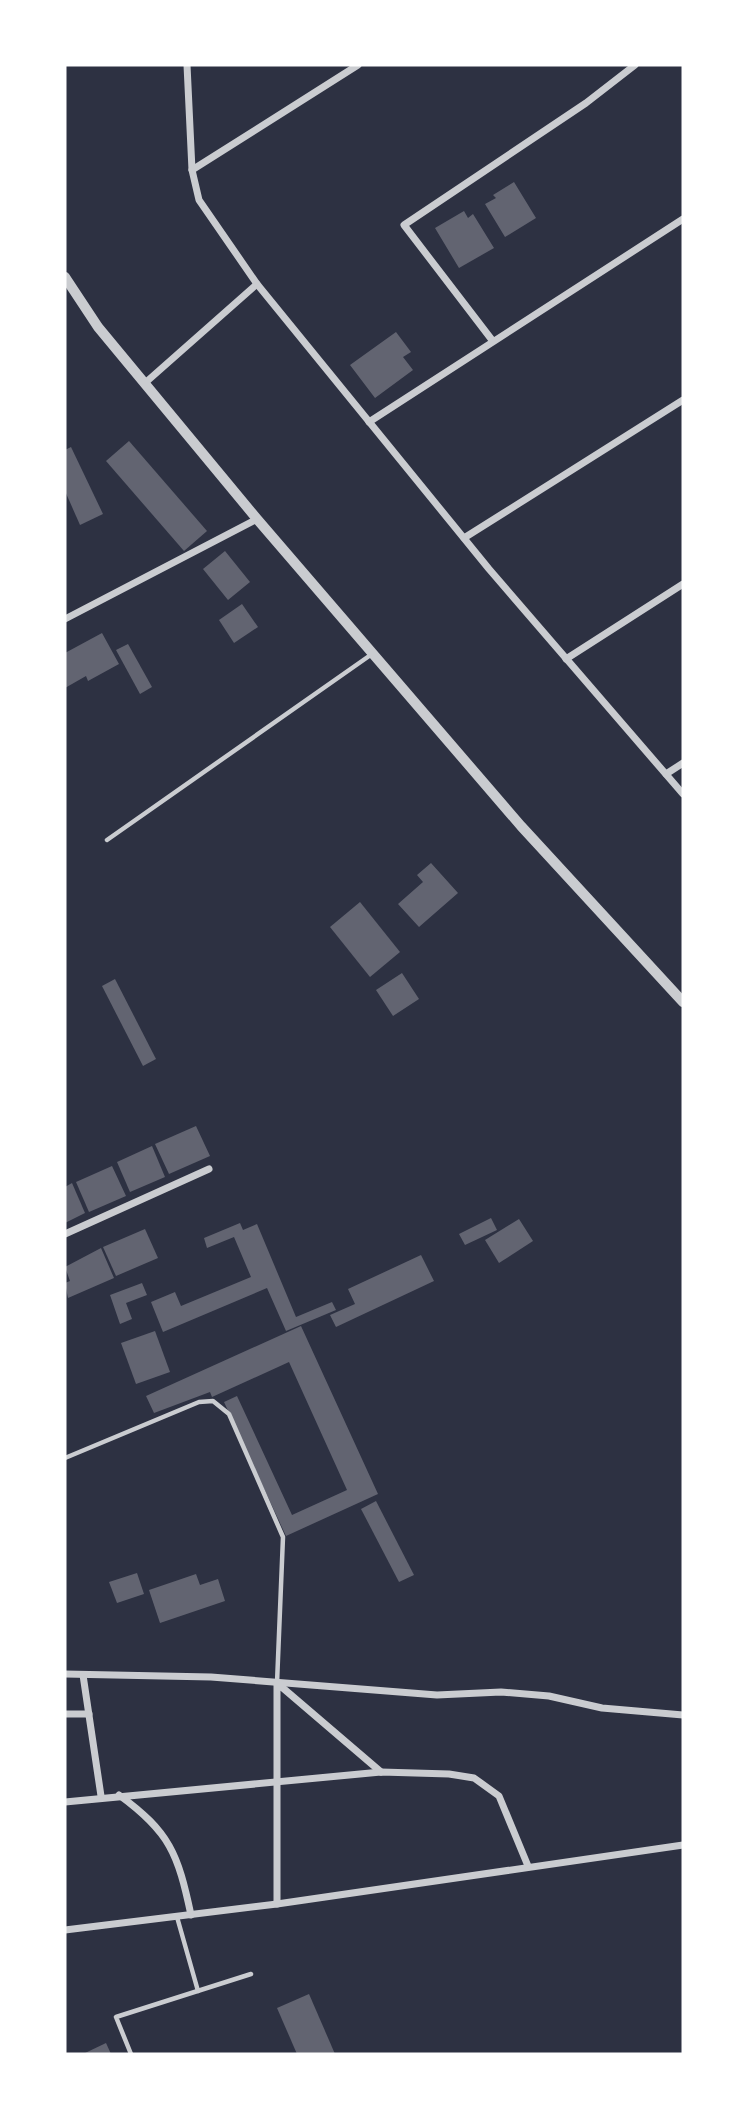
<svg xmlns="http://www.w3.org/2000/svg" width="748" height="2119" font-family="'DM Sans',sans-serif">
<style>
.building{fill:#626471}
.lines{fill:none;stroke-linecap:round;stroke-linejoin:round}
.service{stroke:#caccd0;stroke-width:4.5}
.minor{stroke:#caccd0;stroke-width:7}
.tertiary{stroke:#caccd0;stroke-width:10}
</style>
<rect width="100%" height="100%" fill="#2d3142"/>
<g class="building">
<polygon points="514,182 536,218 505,237 485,204 496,198 493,195"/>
<polygon points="464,211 468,218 473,214 494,248 459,268 435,228"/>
<polygon points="396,332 411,352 403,357 413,370 375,398 350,365"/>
<polygon points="129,441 207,531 184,551 106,461"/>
<polygon points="71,447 103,514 80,525 65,491 65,450"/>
<polygon points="225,551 250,582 228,600 203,569"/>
<polygon points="242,604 258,627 234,643 219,620"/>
<polygon points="102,633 119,664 88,681 86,676 65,688 65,653"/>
<polygon points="128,644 152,687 140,694 116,650"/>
<polygon points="431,863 458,893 419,927 398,904 423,882 417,875"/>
<polygon points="360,902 400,952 370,977 330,927"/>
<polygon points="402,973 419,999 393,1016 376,990"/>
<polygon points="115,979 156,1059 143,1066 102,986"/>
<polygon points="196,1126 210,1156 169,1174 155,1144"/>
<polygon points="152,1146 165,1177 130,1192 117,1162"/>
<polygon points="112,1166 126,1196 89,1212 76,1182"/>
<polygon points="72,1183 85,1213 65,1223 65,1187"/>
<polygon points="491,1218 497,1230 465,1245 459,1234"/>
<polygon points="519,1219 533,1241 499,1263 485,1240"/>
<polygon points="240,1223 243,1230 257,1224 296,1317 332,1302 336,1310 286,1331 267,1288 163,1332 151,1302 175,1292 181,1306 251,1277 234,1237 207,1248 204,1238"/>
<polygon points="145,1229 158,1258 116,1276 103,1247"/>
<polygon points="101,1248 114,1278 68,1298 65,1283 70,1281 65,1267"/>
<polygon points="421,1255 434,1281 336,1327 330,1315 355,1304 348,1289"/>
<polygon points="142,1283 147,1295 126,1303 132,1319 120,1324 110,1295"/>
<polygon points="301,1326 378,1494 286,1536 224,1402 237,1396 292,1515 347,1490 289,1362 212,1397 210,1392 154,1413 146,1396"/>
<polygon points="155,1331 170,1372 136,1384 121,1343"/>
<polygon points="376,1501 414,1575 399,1582 361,1509"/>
<polygon points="137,1573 144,1594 117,1603 109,1582"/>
<polygon points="196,1574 200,1585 218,1579 225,1601 160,1623 149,1590"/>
<polygon points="309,1994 335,2054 297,2054 277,2008"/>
<polygon points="106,2043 111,2054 83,2054"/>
</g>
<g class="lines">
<g class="service">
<polyline points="107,840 372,654"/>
<polyline points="65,1458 199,1402 213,1401 229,1414 283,1537 277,1683"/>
<polyline points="177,1917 198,1991"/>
<polyline points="131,2054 116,2017 251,1974"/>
</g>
<g class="minor">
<polyline points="187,65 192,170 199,200 257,284 489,569 683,794"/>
<polyline points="192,170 358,65"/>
<polyline points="492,340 404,225 586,103 635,65"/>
<polyline points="145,383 257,284"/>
<polyline points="369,422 683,219"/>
<polyline points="464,538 683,400"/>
<polyline points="65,619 257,519"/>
<polyline points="566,659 683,584"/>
<polyline points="666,774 683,763"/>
<polyline points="65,1234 209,1169"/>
<polyline points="65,1674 211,1677 437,1695 501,1692 549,1696 602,1708 683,1715"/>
<polyline points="83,1675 101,1796"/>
<polyline points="65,1714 89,1714"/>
<path d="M119 1795C170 1832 178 1854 191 1915"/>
<polyline points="65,1802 381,1772 449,1774 474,1778 499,1796 528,1866"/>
<polyline points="277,1904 277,1683 381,1772"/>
<polyline points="65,1930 277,1904 683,1845"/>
</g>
<polyline class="tertiary" points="65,277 98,327 257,519 521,826 683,1002"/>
</g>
<rect width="748" height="2119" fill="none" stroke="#ffffff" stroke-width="133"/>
</svg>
